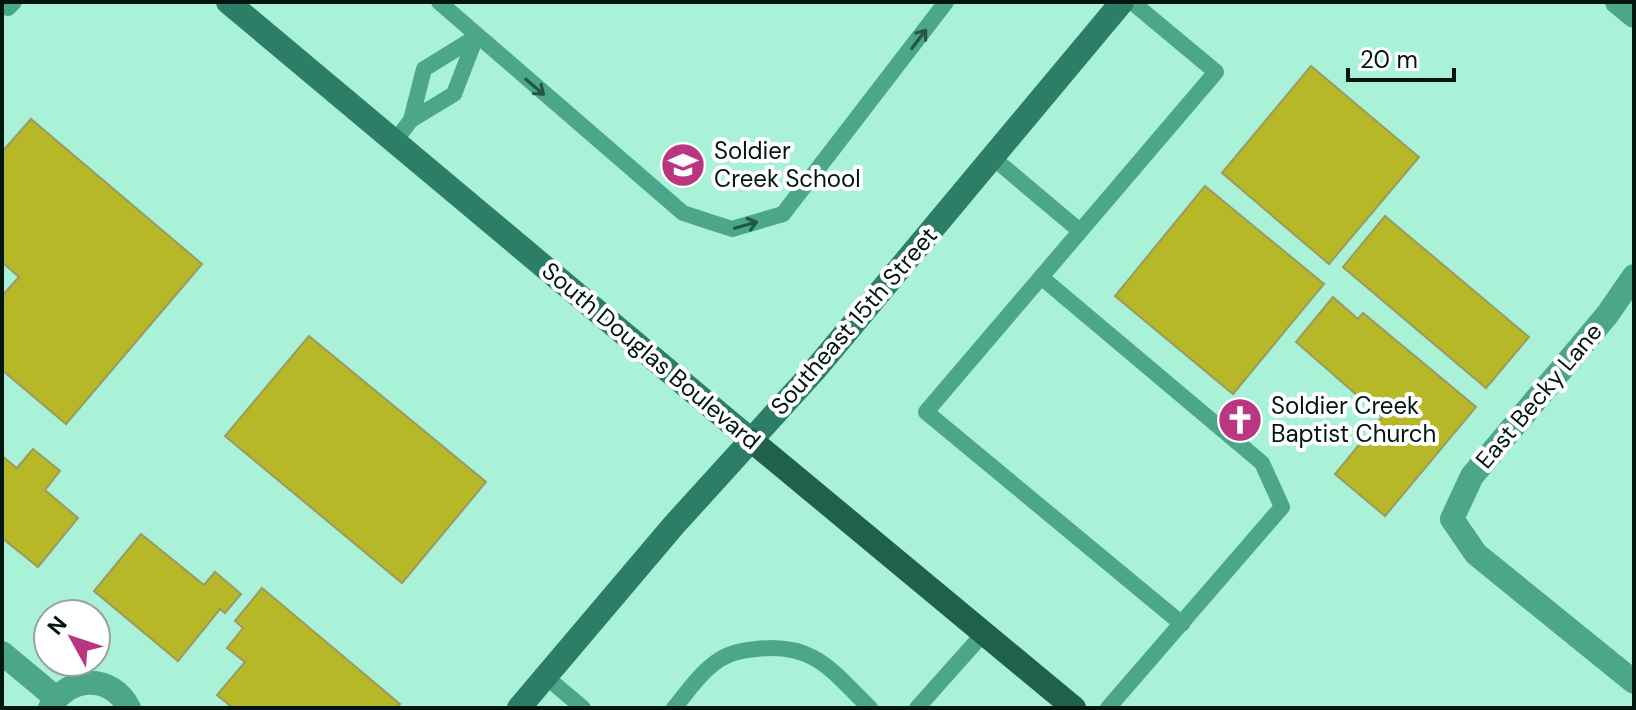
<svg xmlns="http://www.w3.org/2000/svg" width="1636" height="710" font-family="'DM Sans',sans-serif">
<style>
.building{fill:#b7b828;stroke:#999b5f;stroke-width:2}
.lines{fill:none;stroke-linecap:round;stroke-linejoin:round}
.lane{stroke:#4ca689;stroke-width:16}
.street{stroke:#4ca689;stroke-width:24}
.secondary{stroke:#2c7e66;stroke-width:24}
.primary{stroke:#20614d;stroke-width:24}
.oneway{stroke:#225745}
.labels{text-anchor:middle;stroke-width:8;stroke-linejoin:round;paint-order:stroke}
.poi-label{font-size:24px;fill:#00160e;stroke:#fff;text-anchor:start}
.street-label{font-size:24px;fill:#00160e;stroke:#fff}
</style>
<rect width="100%" height="100%" fill="#a9f1d7"/>
<g class="building">
<polygon points="1311,66 1419,157 1329,264 1222,173"/>
<polygon points="31,119 202,264 66,424 2,370 2,296 19,277 2,262 2,152"/>
<polygon points="1205,186 1324,284 1233,394 1115,296"/>
<polygon points="1385,216 1529,337 1486,388 1343,267"/>
<polygon points="1333,297 1358,319 1363,313 1476,407 1385,516 1335,474 1382,417 1296,342"/>
<polygon points="309,336 486,482 402,583 225,436"/>
<polygon points="33,449 60,471 45,490 78,518 38,567 2,538 2,456 17,468"/>
<polygon points="141,534 204,585 215,572 241,594 225,613 220,609 178,661 94,591"/>
<polygon points="262,588 400,704 396,708 233,708 217,695 245,662 227,648 243,628 235,621"/>
</g>
<g class="lines">
<g class="lane">
<polyline points="439,2 683,213 732,229 783,214 946,2"/>
<polyline points="1132,2 1216,72 926,412 1182,624"/>
<polyline points="8,8 14,2"/>
<polyline points="411,120 454,94 476,37"/>
<polyline points="395,141 411,120 424,69 476,37"/>
<polyline points="992,157 1080,231"/>
<polyline points="1041,277 1262,463 1282,507 1108,708"/>
<polyline points="545,676 583,708"/>
<path d="M674 708C686 694 697 677 711 666 725 654 737 651 756 649 814 642 832 671 870 708"/>
<polyline points="917,708 984,633"/>
</g>
<g class="street">
<polyline points="1617,2 1634,16"/>
<polyline points="1634,276 1607,315 1472,476 1452,519 1476,554 1634,682"/>
<polyline points="2,653 56,698"/>
<path d="M50 708C68 675 112 674 129 708"/>
</g>
<g class="secondary">
<polyline points="228,2 751,440"/>
<polyline points="519,708 674,525 814,371 1122,2"/>
</g>
<polyline class="primary" points="751,440 1074,708"/>
</g>
<defs><path id="oneway-shaft" d="M-6 0H5M1.5-3L5.5 0L1.5 3" fill="none" stroke-width="1.6" stroke-linecap="round" stroke-linejoin="round" transform="scale(2)"/></defs>
<g class="oneway">
<use href="#oneway-shaft" transform="translate(919 39) rotate(-53)"/>
<use href="#oneway-shaft" transform="translate(535 87) rotate(40)"/>
<use href="#oneway-shaft" transform="translate(746 225) rotate(-16)"/>
</g>
<defs>
<g id="school-disc" transform="scale(2.3)"><circle r="9.5" fill="#b93780" stroke="#fff"/><path d="M0-5L7-2L0 1L-7-2ZM-4 1L0 2.5L4 1V4Q0 6-4 4Z" fill="#fff"/></g>
<g id="church-disc" transform="scale(2.3)"><circle r="9.5" fill="#b93780" stroke="#fff"/><path d="M-1.2-6h2.4v3.5h3.3v2.4h-3.3V6h-2.4V-.1h-3.3v-2.4h3.3Z" fill="#fff"/></g>
</defs>
<g fill-rule="evenodd">
<use href="#school-disc" x="683" y="165"/>
<use href="#church-disc" x="1240" y="420"/>
</g>
<g class="labels">
<g class="poi-label">
<text x="714" y="159">Soldier<tspan x="714" dy="28">Creek School</tspan></text>
<text x="1271" y="414">Soldier Creek<tspan x="1271" dy="28">Baptist Church</tspan></text>
</g>
<g class="street-label">
<text transform="translate(854 321) rotate(-49)" y="8">Southeast 15th Street</text>
<text transform="translate(651 356) rotate(40)" y="8">South Douglas Boulevard</text>
<text transform="translate(1539 396) rotate(-50)" y="8">East Becky Lane</text>
</g>
</g>
<rect width="1636" height="710" fill="none" stroke="#00160e" stroke-width="8"/>
<g transform="translate(72 638) rotate(310)"><circle r="38" fill="#ffffff" stroke="#99a29f" stroke-width="2"/>
<path d="M0-6L14 30L0 20L-14 30Z" fill="#b93780"/>
<text y="-12" font-size="22" font-weight="bold" text-anchor="middle" fill="#00160e">N</text>
</g>
<path d="M1348 68v12h106v-12" fill="none" stroke="#00160e" stroke-width="4"/>
<text x="1360" y="68" font-size="24" fill="#00160e" stroke="#ffffff" stroke-width="6" paint-order="stroke">20 m</text>
</svg>
